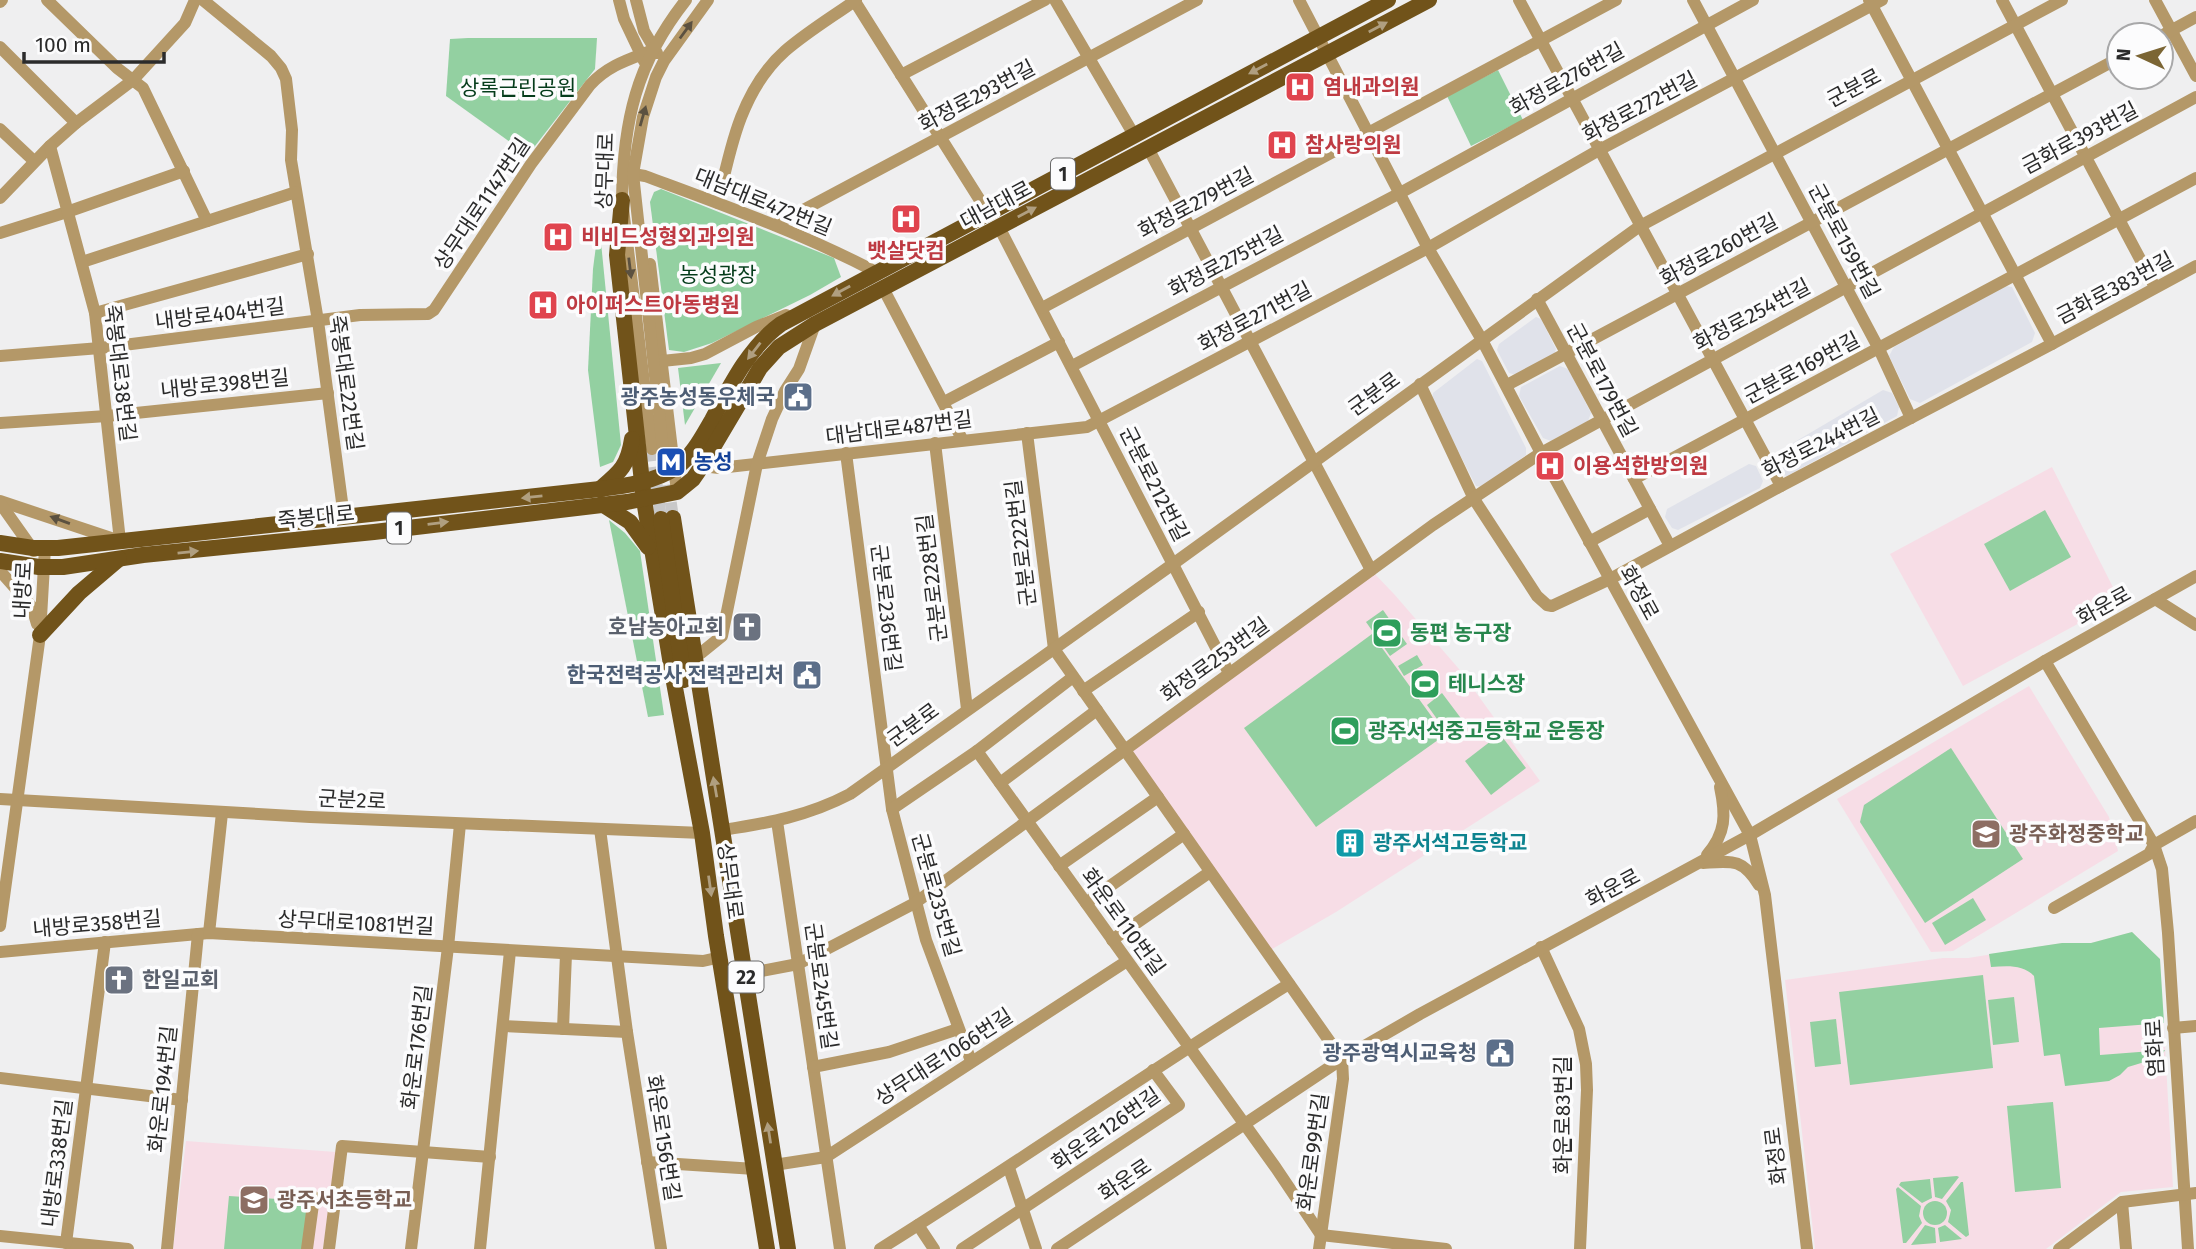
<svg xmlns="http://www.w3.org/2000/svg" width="2196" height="1249" font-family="'Fira Sans','Noto Sans KR',sans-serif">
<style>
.built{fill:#e0e2ea}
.education{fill:#f7dde6}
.green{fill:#93d0a1}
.forest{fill:#8bd09c}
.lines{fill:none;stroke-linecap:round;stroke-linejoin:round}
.minor-tunnel{stroke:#c8c8c9;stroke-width:12;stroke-dasharray:12 6;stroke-linecap:butt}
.minor{stroke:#b49868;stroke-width:12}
.major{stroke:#71531a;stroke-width:16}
.oneway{fill:#b09f80}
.oneway2{fill:#5b5140}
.labels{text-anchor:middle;stroke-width:7;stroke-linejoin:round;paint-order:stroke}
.shield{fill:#fcfcfd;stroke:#6a6a6a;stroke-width:2}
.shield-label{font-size:19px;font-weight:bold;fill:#2b2b2b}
.street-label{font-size:21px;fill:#2b2b2b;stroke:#fcfcfd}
.health-label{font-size:21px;font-weight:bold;fill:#be3a42;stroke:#fcfcfd;text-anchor:start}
.park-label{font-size:21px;fill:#053c1b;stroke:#fcfcfd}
.service-label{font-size:21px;font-weight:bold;fill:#4e5e75;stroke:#fcfcfd;text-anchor:end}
.transit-label{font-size:21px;font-weight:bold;fill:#164399;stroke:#fcfcfd;text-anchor:start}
.worship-label{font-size:21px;font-weight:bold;fill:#5b616d;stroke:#fcfcfd;text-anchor:end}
.leisure-label{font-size:21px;font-weight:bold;fill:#27864d;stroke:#fcfcfd;text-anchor:start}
.education-label{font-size:21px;font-weight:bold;fill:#785e54;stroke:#fcfcfd;text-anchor:start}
.culture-label{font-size:21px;font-weight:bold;fill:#0d838f;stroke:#fcfcfd;text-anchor:start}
</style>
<rect width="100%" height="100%" fill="#efeff0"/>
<g class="built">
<polygon points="2005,286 2012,287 2035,333 2032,342 1920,403 1910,399 1889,356 1894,347"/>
<polygon points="1536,317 1541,319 1556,349 1554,356 1516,375 1509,373 1497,350 1499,344"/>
<polygon points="1477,359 1482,361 1526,448 1526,455 1482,487 1476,486 1432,400 1433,393"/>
<polygon points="1560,366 1568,369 1591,413 1588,421 1551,441 1543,438 1519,396 1521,387"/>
<polygon points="1883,390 1892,393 1899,407 1897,416 1787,476 1779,473 1773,462 1774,454"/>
<polygon points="1749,464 1756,466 1763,481 1760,488 1678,530 1672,528 1665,517 1667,509"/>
</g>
<g class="education">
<polygon points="2052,467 2120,601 1963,686 1890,554"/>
<polygon points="1371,570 1394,594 1459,669 1540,781 1336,912 1267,952 1124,749"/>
<polygon points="2029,686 2109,817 2118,851 1953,951 1931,952 1837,799"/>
<polygon points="2132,932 2160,959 2173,1187 2121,1192 2046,1249 1815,1249 1785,980 1943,958 1968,958 2062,943 2091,943"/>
<polygon points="186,1141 336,1152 323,1249 173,1249"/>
</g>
<g class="green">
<polygon points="468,38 597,38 595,69 528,155 446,96 450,39"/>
<polygon points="1498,70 1523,120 1471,146 1447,96"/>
<polygon points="661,189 834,258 841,277 810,295 712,343 684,352 669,350 650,202 654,192"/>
<polygon points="599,222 621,445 613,462 600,467 588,370 593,269"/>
<polygon points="721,363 685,425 678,368"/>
<polygon points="2045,510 2071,557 2010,591 1984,544"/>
<polygon points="609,520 625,533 640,551 664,715 648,717"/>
<polygon points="1383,610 1407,644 1390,656 1366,622"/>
<polygon points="1372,634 1445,735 1316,827 1244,728"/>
<polygon points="1417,655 1423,665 1404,676 1398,666"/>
<polygon points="1431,673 1437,683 1418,695 1412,685"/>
<polygon points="1442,693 1463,721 1447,733 1427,705"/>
<polygon points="1500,734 1526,768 1491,795 1465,761"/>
<polygon points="1951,748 2023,859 1925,923 1860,822 1864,805"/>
<polygon points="1973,898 1986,920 1945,945 1932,923"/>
<polygon points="1983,975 1993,1068 1850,1085 1839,992"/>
<polygon points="2014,997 2019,1042 1993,1045 1988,1000"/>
<polygon points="1836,1019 1841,1064 1815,1067 1810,1022"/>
<polygon points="2053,1102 2061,1188 2015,1192 2007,1106"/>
<polygon points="1957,1176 1959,1177 1942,1199 1935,1197 1933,1178"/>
<polygon points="1930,1179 1932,1198 1922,1203 1899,1185 1901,1182"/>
<polygon points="1961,1182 1963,1182 1969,1235 1966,1237 1948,1222 1951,1210 1946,1201"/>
<polygon points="1898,1187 1921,1206 1919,1216 1922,1223 1906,1243 1903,1243 1896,1189"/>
<polygon points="229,1196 310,1201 304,1249 224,1249"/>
<circle cx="1935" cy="1213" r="12"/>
<polygon points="1925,1225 1935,1228 1936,1243 1911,1245"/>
<polygon points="1945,1225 1962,1239 1940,1242 1938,1228"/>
</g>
<path class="forest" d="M2132 932 2160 959 2164 1023 2099 1028 2100 1055 2165 1050 2161 1057 2128 1067 2120 1075 2109 1081 2065 1086 2060 1054 2044 1056 2034 976C2023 964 2006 966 1991 967L1989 954 2062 943H2091Z"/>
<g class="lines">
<g class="minor-tunnel">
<polyline points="652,449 661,519"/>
<polyline points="663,449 673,518"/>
</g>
<g class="minor">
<polyline points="47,0 117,68 143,88 207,221"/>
<polyline points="203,0 271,56 281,68 286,79 292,130 291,160 318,321 344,517"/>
<polyline points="619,0 624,19 644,61"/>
<polyline points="636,0 644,31 657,53"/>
<polyline points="854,0 988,213"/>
<polyline points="1055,0 1134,135"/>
<polyline points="1299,0 1428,248 1482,340 1541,453 1750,835 1765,895 1807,1249"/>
<polyline points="1519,0 1781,486"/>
<polyline points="1693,0 1879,349 1911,418"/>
<polyline points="1869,0 2052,344"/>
<polyline points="2002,0 2155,287"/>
<polyline points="2155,0 2196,76"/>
<polyline points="0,2 2,0"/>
<polyline points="2161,36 2196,17"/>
<polyline points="0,47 76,123"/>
<polyline points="901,75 1045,0"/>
<polyline points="0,129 34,161"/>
<polyline points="1148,148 1371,570"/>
<path d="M633 174 645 176C723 205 802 233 876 272"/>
<polyline points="0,198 50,146 76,123 133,80 185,23 195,0"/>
<path d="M718 203C730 149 741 90 785 51 807 32 832 17 856 0"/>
<polyline points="775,225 1197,0"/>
<polyline points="999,227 1229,673"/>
<polyline points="0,233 67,212 184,171"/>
<polyline points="82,262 296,192"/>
<polyline points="650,264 677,492"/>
<polyline points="883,288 962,439"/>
<polyline points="1537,299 1670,546"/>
<polyline points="1042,308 1616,0"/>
<polyline points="95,313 308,254"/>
<path d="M0 356 100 348 360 315 428 314 434 310 531 164 590 85C608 65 630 59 653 50"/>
<polyline points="662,361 691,358 705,354 756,327 786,315"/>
<polyline points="1072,366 1400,193 1753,0"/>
<polyline points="1420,384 1474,499 1537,596 1547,605 1552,606 1610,579 1781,486 2052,344 2196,266"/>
<polyline points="1507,385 2119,58"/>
<polyline points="944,402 1059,342"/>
<polyline points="0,423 107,416 328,393"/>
<polyline points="1027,433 1054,649 1342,1059 1343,1079 1319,1249"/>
<polyline points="935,443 967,709"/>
<path d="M652 449 622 200C623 122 636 63 686 0"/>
<polyline points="663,449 633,174 643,117 656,77 664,61 708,0"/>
<polyline points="846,453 892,809 926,940 971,1061"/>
<polyline points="702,466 719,468 1087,427 1428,248 1599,150 1882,0"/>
<polyline points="1634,479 2196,178"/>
<polyline points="0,501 120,541 95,313 50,146"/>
<polyline points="0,503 34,551"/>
<polyline points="1589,542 1650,509"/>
<polyline points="0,571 32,607 37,624"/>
<polyline points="2155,599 2196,625"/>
<polyline points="701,653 722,636 757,464 772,419 785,391 799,369 815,324"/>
<polyline points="2045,661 2154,845 2162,869 2168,933 2188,1249"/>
<polyline points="1083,691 1199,612"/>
<polyline points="977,751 1276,1168 1321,1235 1446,1249"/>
<polyline points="1000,783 1097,710"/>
<polyline points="0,799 310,817 702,833"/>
<polyline points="892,809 977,751 1073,677"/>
<polyline points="777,821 840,1249"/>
<polyline points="600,829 627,1032 661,1249"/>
<path d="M723 830C769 823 808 816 850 794L1173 564 1640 226 2062 0"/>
<path d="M1707 855C1726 833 1726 815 1720 787"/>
<path d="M1703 863C1732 861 1742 858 1759 885"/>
<polyline points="1059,866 1158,797"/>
<polyline points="1086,903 1184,834"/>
<polyline points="2054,908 2149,854 2154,845 2196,821"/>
<polyline points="0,926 40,635 45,548"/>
<polyline points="209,933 222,813"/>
<polyline points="1112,940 1210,872"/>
<polyline points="1541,947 1579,1029 1586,1064 1587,1090 1580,1249"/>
<polyline points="0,952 209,933 703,961 721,957"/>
<polyline points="745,974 798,964 915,903 1433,525 1541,453 2196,97"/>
<polyline points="504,1026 627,1032"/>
<polyline points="2173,1028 2196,1026"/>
<polyline points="563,1029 566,954"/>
<polyline points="813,1067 889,1052 958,1029"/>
<polyline points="0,1078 182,1100"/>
<polyline points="647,1162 755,1169"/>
<polyline points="774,1165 826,1157 1127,961"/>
<polyline points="1009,1168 1036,1249"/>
<polyline points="2122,1202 2126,1249"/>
<polyline points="918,1225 934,1249"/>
<polyline points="0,1236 128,1249"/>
<polyline points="66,1243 105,942"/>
<polyline points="167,1249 198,934"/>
<polyline points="307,1249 314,1197"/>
<polyline points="329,1249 342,1146 490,1157"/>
<polyline points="411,1249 448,947 460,824"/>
<polyline points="480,1249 510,951"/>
<path d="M880 1249C1018 1163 1151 1069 1289 984"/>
<polyline points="962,1249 1179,1105 1153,1070"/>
<polyline points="1057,1249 1342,1059 1420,1014 1750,835 2045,661 2196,576"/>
<polyline points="2059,1249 2122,1202 2196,1193"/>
</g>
<g class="major">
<polyline points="622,200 617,255 644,500 673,677 702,833 716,936 767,1249"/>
<path d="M600 489C620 472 628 466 632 439"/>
<polyline points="602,504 630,522 648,547"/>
<polyline points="673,518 788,1249"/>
<polyline points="661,519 684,680"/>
<path d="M0 543 33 548H58L600 489C625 486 655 482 677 467 693 455 702 437 712 420 730 386 749 347 781 324L1388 0"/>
<polyline points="0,561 39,567 63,567 143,555 374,532 627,502 677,492 693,479 702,466 760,368 779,347 815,324 1429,0"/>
<polyline points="40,635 79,593 119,559"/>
</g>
</g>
<defs><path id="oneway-solid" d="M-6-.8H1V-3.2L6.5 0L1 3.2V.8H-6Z" transform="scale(1.75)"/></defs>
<g class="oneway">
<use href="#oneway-solid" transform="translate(1378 27) rotate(-28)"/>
<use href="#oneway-solid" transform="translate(1258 69) rotate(152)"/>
<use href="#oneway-solid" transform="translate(1027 212) rotate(-28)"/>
<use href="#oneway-solid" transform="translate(841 291) rotate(151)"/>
<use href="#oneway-solid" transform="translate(754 351) rotate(128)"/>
<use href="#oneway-solid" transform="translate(532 497) rotate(174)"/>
<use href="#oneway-solid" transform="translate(438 523) rotate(-7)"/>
<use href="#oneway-solid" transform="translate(188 552) rotate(-6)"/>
<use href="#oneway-solid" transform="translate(715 787) rotate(-100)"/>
<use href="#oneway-solid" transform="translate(710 886) rotate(82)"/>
<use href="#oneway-solid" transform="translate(769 1133) rotate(-99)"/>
</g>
<g class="oneway2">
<use href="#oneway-solid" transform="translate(686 30) rotate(-54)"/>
<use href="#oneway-solid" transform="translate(643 116) rotate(-74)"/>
<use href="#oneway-solid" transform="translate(630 268) rotate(83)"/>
<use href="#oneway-solid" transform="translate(60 520) rotate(-160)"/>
</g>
<defs>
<g id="hospital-square" transform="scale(1.575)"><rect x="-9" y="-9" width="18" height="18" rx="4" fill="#e0444e" stroke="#fcfcfd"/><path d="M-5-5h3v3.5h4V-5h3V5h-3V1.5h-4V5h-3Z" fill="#fff"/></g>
<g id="civic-square" transform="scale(1.575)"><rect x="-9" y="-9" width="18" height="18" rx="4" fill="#5c6f8a" stroke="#fcfcfd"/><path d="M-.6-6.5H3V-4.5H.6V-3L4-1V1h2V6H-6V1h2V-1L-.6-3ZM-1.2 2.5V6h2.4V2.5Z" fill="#fff"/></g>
<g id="metro-square" transform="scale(1.575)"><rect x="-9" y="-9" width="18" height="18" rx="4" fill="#1a4fb4" stroke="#fcfcfd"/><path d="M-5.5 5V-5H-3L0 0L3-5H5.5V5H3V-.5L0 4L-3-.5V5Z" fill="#fff"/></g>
<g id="church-square" transform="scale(1.575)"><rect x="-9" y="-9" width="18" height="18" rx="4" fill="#6b7280" stroke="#fcfcfd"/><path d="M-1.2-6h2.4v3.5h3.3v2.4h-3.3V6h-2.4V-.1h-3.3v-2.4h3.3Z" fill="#fff"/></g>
<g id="stadium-square" transform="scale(1.575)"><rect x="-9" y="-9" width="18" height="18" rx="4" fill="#2e9e5b" stroke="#fcfcfd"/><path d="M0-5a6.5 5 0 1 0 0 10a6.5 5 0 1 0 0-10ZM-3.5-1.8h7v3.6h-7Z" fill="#fff"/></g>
<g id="school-square" transform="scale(1.575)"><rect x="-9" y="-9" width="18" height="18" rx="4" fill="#8d6e63" stroke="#fcfcfd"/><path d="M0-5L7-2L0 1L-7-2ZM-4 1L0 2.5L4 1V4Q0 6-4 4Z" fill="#fff"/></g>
<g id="building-square" transform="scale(1.575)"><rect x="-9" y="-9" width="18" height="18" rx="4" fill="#0f9aa8" stroke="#fcfcfd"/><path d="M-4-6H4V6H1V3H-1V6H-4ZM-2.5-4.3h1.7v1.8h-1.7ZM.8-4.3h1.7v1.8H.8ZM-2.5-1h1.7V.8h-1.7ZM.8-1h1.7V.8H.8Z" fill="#fff"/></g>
</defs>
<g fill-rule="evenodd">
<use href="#hospital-square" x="1300" y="87"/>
<use href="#hospital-square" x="1282" y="145"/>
<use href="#hospital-square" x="906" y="219"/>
<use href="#hospital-square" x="558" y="237"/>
<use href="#hospital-square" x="543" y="305"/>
<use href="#civic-square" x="798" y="397"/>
<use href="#metro-square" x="671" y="462"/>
<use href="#hospital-square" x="1550" y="466"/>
<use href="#church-square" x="747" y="627"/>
<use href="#stadium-square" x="1387" y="633"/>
<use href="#civic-square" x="807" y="675"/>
<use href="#stadium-square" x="1425" y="684"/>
<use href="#stadium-square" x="1345" y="731"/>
<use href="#school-square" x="1986" y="834"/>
<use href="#building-square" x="1350" y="843"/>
<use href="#church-square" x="119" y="980"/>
<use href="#civic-square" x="1500" y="1053"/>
<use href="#school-square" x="254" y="1200"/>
</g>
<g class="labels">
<g class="shield">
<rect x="1051" y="158.5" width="24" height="31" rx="5"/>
<rect x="387" y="512.5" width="24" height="31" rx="5"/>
<rect x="728.5" y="961.5" width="35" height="31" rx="5"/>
</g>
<g class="shield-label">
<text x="1063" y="181">1</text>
<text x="399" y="535">1</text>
<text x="746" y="984">22</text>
</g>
<g class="street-label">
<text transform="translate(1567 79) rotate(-29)" y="7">화정로276번길</text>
<text transform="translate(1854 88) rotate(-28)" y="7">군분로</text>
<text transform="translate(977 96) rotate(-28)" y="7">화정로293번길</text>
<text transform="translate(1640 107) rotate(-28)" y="7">화정로272번길</text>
<text transform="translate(2080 138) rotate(-28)" y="7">금화로393번길</text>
<text transform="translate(605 171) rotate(-88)" y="7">상무대로</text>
<text transform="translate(763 202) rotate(22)" y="7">대남대로472번길</text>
<text transform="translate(1196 203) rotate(-28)" y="7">화정로279번길</text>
<text transform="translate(482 204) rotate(-56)" y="7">상무대로1147번길</text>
<text transform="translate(996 205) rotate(-28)" y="7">대남대로</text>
<text transform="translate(1844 241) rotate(62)" y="7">군분로159번길</text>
<text transform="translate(1719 250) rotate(-28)" y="7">화정로260번길</text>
<text transform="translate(1226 262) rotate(-28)" y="7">화정로275번길</text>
<text transform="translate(2115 288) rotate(-28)" y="7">금화로383번길</text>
<text transform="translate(220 314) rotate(-7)" y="7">내방로404번길</text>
<text transform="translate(1752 315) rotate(-28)" y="7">화정로254번길</text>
<text transform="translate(1255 317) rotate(-28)" y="7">화정로271번길</text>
<text transform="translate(1802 368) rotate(-28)" y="7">군분로169번길</text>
<text transform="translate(120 373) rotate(83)" y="7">죽봉대로38번길</text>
<text transform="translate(1602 380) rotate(62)" y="7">군분로179번길</text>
<text transform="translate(346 383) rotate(82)" y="7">죽봉대로22번길</text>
<text transform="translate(225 384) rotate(-6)" y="7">내방로398번길</text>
<text transform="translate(1374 394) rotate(-36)" y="7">군분로</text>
<text transform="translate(899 428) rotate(-7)" y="7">대남대로487번길</text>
<text transform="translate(1821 443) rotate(-27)" y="7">화정로244번길</text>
<text transform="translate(1154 484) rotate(63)" y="7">군분로212번길</text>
<text transform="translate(316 517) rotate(-6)" y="7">죽봉대로</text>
<text transform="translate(1021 543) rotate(-97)" y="7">군분로222번길</text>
<text transform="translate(932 578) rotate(-97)" y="7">군분로228번길</text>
<text transform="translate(23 590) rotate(-87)" y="7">내방로</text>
<text transform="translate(1639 593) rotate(61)" y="7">화정로</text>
<text transform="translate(2104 606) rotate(-29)" y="7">화운로</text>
<text transform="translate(886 608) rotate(83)" y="7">군분로236번길</text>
<text transform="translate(1215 660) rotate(-36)" y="7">화정로253번길</text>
<text transform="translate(913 725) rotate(-36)" y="7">군분로</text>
<text transform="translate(352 800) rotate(3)" y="7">군분2로</text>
<text transform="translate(730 881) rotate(82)" y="7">상무대로</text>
<text transform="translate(1613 888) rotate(-28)" y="7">화운로</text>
<text transform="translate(936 895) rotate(74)" y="7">군분로235번길</text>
<text transform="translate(1123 922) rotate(54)" y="7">화운로110번길</text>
<text transform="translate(356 923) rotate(3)" y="7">상무대로1081번길</text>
<text transform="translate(97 924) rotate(-5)" y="7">내방로358번길</text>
<text transform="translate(821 986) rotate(82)" y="7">군분로245번길</text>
<text transform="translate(417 1047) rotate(-83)" y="7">화운로176번길</text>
<text transform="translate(2155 1048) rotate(-93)" y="7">염화로</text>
<text transform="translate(944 1057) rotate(-33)" y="7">상무대로1066번길</text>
<text transform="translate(163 1089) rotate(-84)" y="7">화운로194번길</text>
<text transform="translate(1563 1115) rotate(-90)" y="7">화운로83번길</text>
<text transform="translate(1106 1129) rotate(-35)" y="7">화운로126번길</text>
<text transform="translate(663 1138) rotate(81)" y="7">화운로156번길</text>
<text transform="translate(1313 1152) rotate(-82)" y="7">화운로99번길</text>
<text transform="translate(1776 1156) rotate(-97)" y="7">화정로</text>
<text transform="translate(57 1163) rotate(-83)" y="7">내방로338번길</text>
<text transform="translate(1125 1180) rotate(-34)" y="7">화운로</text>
</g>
<g class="health-label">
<text x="1323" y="94">염내과의원</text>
<text x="1305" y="152">참사랑의원</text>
<text x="581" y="244">비비드성형외과의원</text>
<text x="906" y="258" text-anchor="middle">뱃살닷컴</text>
<text x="566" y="312">아이퍼스트아동병원</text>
<text x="1573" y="473">이용석한방의원</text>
</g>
<g class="park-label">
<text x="518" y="95">상록근린공원</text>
<text x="718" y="282">농성광장</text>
</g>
<g class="service-label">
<text x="775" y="404">광주농성동우체국</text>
<text x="784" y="682">한국전력공사 전력관리처</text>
<text x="1477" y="1060">광주광역시교육청</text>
</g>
<g class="transit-label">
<text x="694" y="469">농성</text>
</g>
<g class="worship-label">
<text x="724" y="634">호남농아교회</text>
<text x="142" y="987" text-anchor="start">한일교회</text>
</g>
<g class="leisure-label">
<text x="1410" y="640">동편 농구장</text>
<text x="1448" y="691">테니스장</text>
<text x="1368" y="738">광주서석중고등학교 운동장</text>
</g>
<g class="education-label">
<text x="2009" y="841">광주화정중학교</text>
<text x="277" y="1207">광주서초등학교</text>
</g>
<g class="culture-label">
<text x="1373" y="850">광주서석고등학교</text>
</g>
</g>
<g transform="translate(2140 56) rotate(274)"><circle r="33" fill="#fcfcfd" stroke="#a8a8a9" stroke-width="2"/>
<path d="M0-5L12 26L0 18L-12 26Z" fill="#7b6534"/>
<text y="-10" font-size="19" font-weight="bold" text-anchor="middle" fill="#2b2b2b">N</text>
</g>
<path d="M24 52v10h140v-10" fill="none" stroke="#2b2b2b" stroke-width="3.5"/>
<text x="35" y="52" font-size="21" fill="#2b2b2b" stroke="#fcfcfd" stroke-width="5" paint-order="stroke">100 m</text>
</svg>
